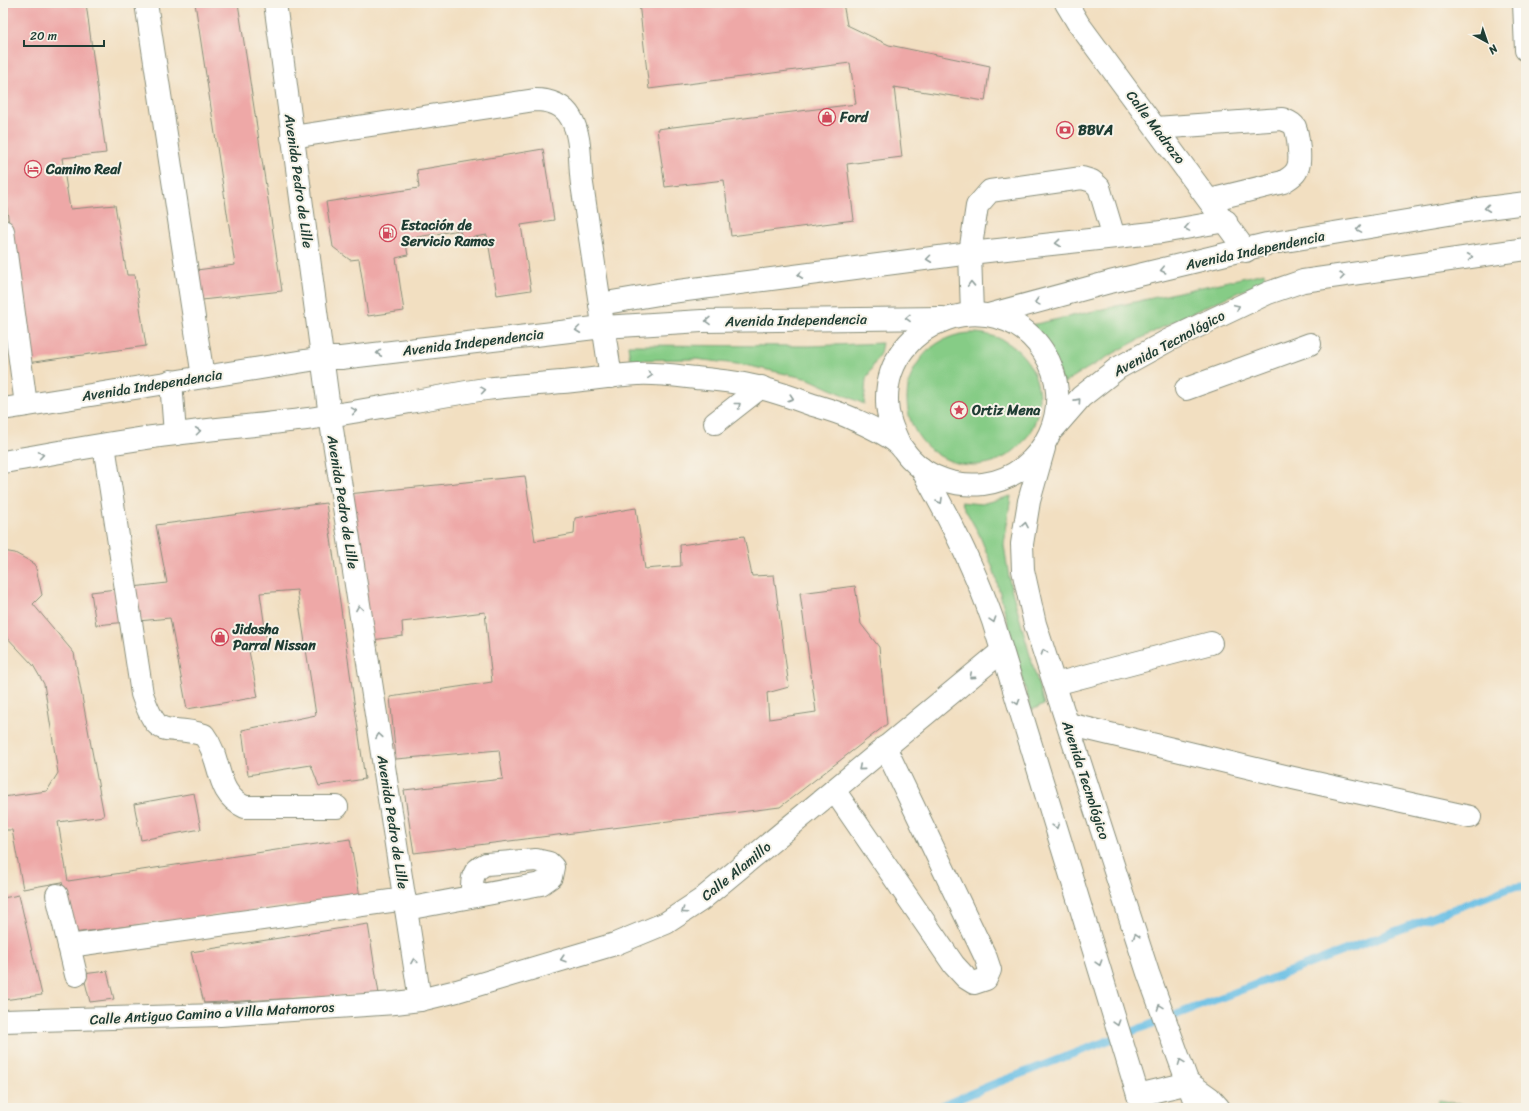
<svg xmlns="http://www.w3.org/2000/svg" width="1529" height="1111" font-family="Sriracha,sans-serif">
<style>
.green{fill:#86cc86;stroke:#52845d}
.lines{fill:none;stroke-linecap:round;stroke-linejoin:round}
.stream{stroke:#69bfe5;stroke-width:8}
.building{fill:#eea8a7}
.minor-casing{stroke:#888e7a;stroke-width:24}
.major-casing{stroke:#888e7a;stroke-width:24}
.minor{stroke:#fff;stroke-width:22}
.major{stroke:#fff;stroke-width:22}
.oneway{stroke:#8f9e9a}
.labels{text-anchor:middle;stroke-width:4;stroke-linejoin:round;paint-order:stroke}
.poi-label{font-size:14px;font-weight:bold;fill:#1f3d34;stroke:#f7f3e8;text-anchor:start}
.street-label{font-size:14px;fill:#1f3d34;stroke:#f7f3e8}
</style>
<rect width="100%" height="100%" fill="#f7f3e8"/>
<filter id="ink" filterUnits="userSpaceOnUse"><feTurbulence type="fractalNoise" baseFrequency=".025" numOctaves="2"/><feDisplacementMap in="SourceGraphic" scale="8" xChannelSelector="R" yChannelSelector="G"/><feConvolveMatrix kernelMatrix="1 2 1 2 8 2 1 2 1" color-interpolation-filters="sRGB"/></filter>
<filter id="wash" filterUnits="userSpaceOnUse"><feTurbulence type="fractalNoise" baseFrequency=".012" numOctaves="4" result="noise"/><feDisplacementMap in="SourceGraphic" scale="16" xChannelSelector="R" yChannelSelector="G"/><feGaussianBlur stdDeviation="0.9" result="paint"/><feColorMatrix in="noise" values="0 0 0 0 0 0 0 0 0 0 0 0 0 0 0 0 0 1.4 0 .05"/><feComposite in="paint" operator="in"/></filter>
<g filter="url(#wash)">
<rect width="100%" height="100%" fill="#f2dfc1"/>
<g class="green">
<path d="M1264 273 1266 281C1192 310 1124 345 1057 387L1027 326Z"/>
<circle cx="973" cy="399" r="66"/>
<polygon points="882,343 880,353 866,379 864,404 809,379 745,365 695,359 630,360 628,345 809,346"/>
<polygon points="1011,496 1004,545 1010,584 1044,705 1031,710 994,571 979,534 961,502 981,504"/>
<polygon points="1439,1100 1482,1108 1437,1108"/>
</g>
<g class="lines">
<polyline class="stream" points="937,1108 994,1084 1509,888 1526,886"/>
</g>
<g id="blocks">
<g class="building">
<polygon points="16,3 86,3 106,153 62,158 70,209 115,205 127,275 135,275 146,346 27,363 3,179 3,4"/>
<polygon points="195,3 238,3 282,291 193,301 189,271 235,265"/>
<polygon points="639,3 843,3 847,25 889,45 990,66 985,101 894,87 902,157 847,164 854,220 731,236 724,180 665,187 657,129 856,104 850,63 649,89"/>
<polygon points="543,149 554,220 521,225 531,290 497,295 487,235 462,239 460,230 405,239 408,255 396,258 404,311 368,316 359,259 350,260 333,247 326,202 419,188 417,170"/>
<polygon points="525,476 535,541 574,534 575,518 636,508 645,569 681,566 680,545 744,536 752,576 774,575 789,687 767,693 769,719 816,712 800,593 855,586 861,624 879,647 887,724 780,807 414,853 404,790 503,779 499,750 396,759 390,697 492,682 485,612 402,622 403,636 372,640 348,494"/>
<polygon points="326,503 365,779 319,786 311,765 248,775 242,730 316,715 297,590 260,593 268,649 249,651 258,697 187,709 170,618 96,625 91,592 167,583 156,525"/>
<polygon points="3,551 15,553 35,564 42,595 33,604 74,653 104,816 58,822 68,881 350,839 360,897 73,933 62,882 23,889 12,830 3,830 3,797 47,791 58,773 44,684 33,665 3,633"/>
<polygon points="194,793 201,829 141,840 134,804"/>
<polygon points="19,895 42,995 3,1000 3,898"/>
<polygon points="368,924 379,994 204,1003 191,952"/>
<polygon points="107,971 114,999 90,1002 83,974"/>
</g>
</g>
</g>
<g filter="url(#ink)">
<use href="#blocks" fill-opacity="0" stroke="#888e7a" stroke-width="1"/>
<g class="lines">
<g class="minor-casing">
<g id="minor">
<polyline points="146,3 203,377"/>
<polyline points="275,3 330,416 420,1000"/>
<polyline points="1066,3 1078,23 1246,251"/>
<polyline points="1524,3 1526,50"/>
<path d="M1156 128 1282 119C1287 121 1292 122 1295 127 1298 134 1301 160 1298 167 1296 175 1289 178 1283 182L1210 200"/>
<path d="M292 137 535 100C550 100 564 105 571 118 582 137 579 163 582 184 592 249 601 313 611 377"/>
<polyline points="3,231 26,405"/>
<polyline points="600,304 671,292 970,253 1162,232 1226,221"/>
<polyline points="972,314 970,253 977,206 990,191 1082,178 1092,181 1099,187 1114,237"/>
<polyline points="1186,389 1310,344"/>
<polyline points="715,423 761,387"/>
<path d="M104 445 142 694C160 745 164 722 204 735 223 760 214 793 245 807H337"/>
<polyline points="1055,684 1211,643"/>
<polyline points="1068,724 1293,778 1470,817"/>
<polyline points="834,790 954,965 966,978 974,983 986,979 990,970 986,958 885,747"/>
<polyline points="57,895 76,975"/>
<path d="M406 909 541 884 551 877 553 867 549 863 536 860 486 864C470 871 472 882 472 896"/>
<polyline points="69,946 405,899"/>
<polyline points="3,1021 220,1015 395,1003 420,1000 457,991 615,944 666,923 701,900 1002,651"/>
<polyline points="1138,1095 1189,1083 1210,1098 1219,1108"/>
</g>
</g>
<g class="major-casing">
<g id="major">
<polyline points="988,315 1110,282 1267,244 1479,209 1526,203"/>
<polyline points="171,381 175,434"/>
<polyline points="3,409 323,358 341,358 603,327 702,321 943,318"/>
<polyline points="1054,428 1081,397 1118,368 1169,340 1268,293 1303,281 1526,249"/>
<polyline points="1044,448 1029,501 1022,544 1023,570 1035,624 1148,973 1197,1108"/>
<path d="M3 462C60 452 118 441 176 434 226 427 277 424 328 416 381 408 433 397 486 389 515 385 544 384 573 381 594 379 617 375 638 374 657 373 678 376 696 378 717 380 741 382 761 388 777 392 794 398 810 404 823 408 838 412 851 418 866 425 883 432 896 442 902 446 905 453 910 458 928 478 956 487 983 484 1045 476 1078 403 1043 351 997 281 885 319 887 401 887 417 893 430 899 443"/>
<path d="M921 468C949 517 974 567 993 621L1142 1108"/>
</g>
</g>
<use href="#minor" class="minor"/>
<use href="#major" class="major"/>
</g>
<defs><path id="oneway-chevron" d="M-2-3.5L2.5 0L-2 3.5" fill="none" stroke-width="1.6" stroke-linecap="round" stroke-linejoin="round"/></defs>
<g class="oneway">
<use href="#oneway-chevron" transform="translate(1487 208) rotate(173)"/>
<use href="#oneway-chevron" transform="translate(1187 228) rotate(170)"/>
<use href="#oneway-chevron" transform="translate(1359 229) rotate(170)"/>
<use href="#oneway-chevron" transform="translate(1058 243) rotate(174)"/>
<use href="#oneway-chevron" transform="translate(1470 257) rotate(-8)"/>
<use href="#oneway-chevron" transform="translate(929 259) rotate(173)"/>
<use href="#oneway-chevron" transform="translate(1163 270) rotate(167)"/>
<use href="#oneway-chevron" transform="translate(800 275) rotate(173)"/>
<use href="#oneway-chevron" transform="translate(1342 276) rotate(-8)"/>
<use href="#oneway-chevron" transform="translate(971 284) rotate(-92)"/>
<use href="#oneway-chevron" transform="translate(1037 302) rotate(165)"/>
<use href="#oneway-chevron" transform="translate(1237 307) rotate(-25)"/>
<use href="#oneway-chevron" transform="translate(908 318) rotate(179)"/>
<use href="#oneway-chevron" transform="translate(708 321) rotate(179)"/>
<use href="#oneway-chevron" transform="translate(578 330) rotate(173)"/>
<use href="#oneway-chevron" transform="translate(379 353) rotate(173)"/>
<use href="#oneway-chevron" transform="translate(650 375) rotate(4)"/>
<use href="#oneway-chevron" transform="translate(483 390) rotate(-9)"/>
<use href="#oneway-chevron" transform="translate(791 398) rotate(18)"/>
<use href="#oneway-chevron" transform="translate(1078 401) rotate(-48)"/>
<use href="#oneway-chevron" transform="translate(738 405) rotate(-38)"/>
<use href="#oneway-chevron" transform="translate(354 411) rotate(-9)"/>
<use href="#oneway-chevron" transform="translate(198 431) rotate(-7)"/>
<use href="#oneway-chevron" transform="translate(41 455) rotate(-9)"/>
<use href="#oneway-chevron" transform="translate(940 501) rotate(60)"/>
<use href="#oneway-chevron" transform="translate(1025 525) rotate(-80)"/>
<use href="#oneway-chevron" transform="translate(359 608) rotate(-99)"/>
<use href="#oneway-chevron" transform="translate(993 620) rotate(72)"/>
<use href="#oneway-chevron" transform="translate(1044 652) rotate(-109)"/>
<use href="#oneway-chevron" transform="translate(972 676) rotate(140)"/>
<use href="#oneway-chevron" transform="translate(1017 702) rotate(73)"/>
<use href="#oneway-chevron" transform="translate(379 736) rotate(-99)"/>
<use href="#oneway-chevron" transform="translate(861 768) rotate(140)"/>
<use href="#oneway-chevron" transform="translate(1056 826) rotate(73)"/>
<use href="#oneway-chevron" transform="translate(684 911) rotate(146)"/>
<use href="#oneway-chevron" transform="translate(1136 936) rotate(-108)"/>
<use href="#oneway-chevron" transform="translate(563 959) rotate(163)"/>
<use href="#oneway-chevron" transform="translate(414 961) rotate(-99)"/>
<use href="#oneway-chevron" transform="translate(1099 963) rotate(73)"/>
<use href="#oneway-chevron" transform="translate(1160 1007) rotate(-110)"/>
<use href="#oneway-chevron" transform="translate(1117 1023) rotate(73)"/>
<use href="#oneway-chevron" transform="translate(1181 1062) rotate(-111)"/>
</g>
</g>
<defs>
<g id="shop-ring" transform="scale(0.9)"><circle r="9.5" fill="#f7f3e8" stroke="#d1495b" stroke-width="1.5"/><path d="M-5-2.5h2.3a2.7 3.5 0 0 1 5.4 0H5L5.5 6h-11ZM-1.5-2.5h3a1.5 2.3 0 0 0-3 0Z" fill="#d1495b"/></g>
<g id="bank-ring" transform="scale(0.9)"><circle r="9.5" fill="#f7f3e8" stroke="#d1495b" stroke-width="1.5"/><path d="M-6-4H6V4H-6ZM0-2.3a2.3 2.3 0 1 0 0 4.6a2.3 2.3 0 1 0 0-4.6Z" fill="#d1495b"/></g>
<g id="hotel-ring" transform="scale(0.9)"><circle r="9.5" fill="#f7f3e8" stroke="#d1495b" stroke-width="1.5"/><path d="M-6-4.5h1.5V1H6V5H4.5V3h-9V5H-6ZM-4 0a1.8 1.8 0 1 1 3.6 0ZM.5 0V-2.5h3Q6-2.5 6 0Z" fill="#d1495b"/></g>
<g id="fuel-ring" transform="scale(0.9)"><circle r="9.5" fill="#f7f3e8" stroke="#d1495b" stroke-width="1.5"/><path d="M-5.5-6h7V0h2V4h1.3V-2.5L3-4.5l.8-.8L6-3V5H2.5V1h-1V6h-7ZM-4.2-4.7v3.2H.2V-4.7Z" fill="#d1495b"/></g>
<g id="sight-ring" transform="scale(0.9)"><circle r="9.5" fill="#f7f3e8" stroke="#d1495b" stroke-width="1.5"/><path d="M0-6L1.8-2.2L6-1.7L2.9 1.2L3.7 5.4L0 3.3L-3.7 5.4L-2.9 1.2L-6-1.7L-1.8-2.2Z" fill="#d1495b"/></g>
</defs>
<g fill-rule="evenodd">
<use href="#shop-ring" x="827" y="117"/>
<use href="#bank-ring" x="1065" y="130"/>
<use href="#hotel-ring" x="33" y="169"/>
<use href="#fuel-ring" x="388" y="233"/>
<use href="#sight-ring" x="959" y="410"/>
<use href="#shop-ring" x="220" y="637"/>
</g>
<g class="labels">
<g class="poi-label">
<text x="840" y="122">Ford</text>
<text x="1078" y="135">BBVA</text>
<text x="46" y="174">Camino Real</text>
<text x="401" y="230">Estación de<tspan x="401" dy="16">Servicio Ramos</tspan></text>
<text x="972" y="415">Ortiz Mena</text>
<text x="233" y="634">Jidosha<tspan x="233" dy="16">Parral Nissan</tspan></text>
</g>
<g class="street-label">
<text transform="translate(1156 127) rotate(53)" y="5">Calle Madrazo</text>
<text transform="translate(299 181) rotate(82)" y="5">Avenida Pedro de Lille</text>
<text transform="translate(1255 250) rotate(-12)" y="5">Avenida Independencia</text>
<text transform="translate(796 320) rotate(-1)" y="5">Avenida Independencia</text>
<text transform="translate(473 342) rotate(-7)" y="5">Avenida Independencia</text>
<text transform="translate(1169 343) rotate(-28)" y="5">Avenida Tecnológico</text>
<text transform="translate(152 385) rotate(-9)" y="5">Avenida Independencia</text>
<text transform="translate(343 502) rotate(81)" y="5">Avenida Pedro de Lille</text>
<text transform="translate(1086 780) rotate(72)" y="5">Avenida Tecnológico</text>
<text transform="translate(393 822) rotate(81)" y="5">Avenida Pedro de Lille</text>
<text transform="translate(736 871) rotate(-39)" y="5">Calle Alamillo</text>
<text transform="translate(212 1013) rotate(-3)" y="5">Calle Antiguo Camino a Villa Matamoros</text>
</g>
</g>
<rect width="1529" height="1111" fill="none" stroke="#f7f3e8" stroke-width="16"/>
<g transform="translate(1487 42) rotate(140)" stroke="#f7f3e8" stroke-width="3" paint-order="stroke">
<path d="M0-3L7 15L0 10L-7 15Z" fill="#1f3d34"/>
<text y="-6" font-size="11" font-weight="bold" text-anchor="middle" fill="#1f3d34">N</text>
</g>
<path d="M24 40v6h80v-6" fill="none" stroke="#1f3d34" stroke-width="2"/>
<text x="30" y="40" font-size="12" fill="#1f3d34" stroke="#f7f3e8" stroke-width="3" paint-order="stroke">20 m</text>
</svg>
